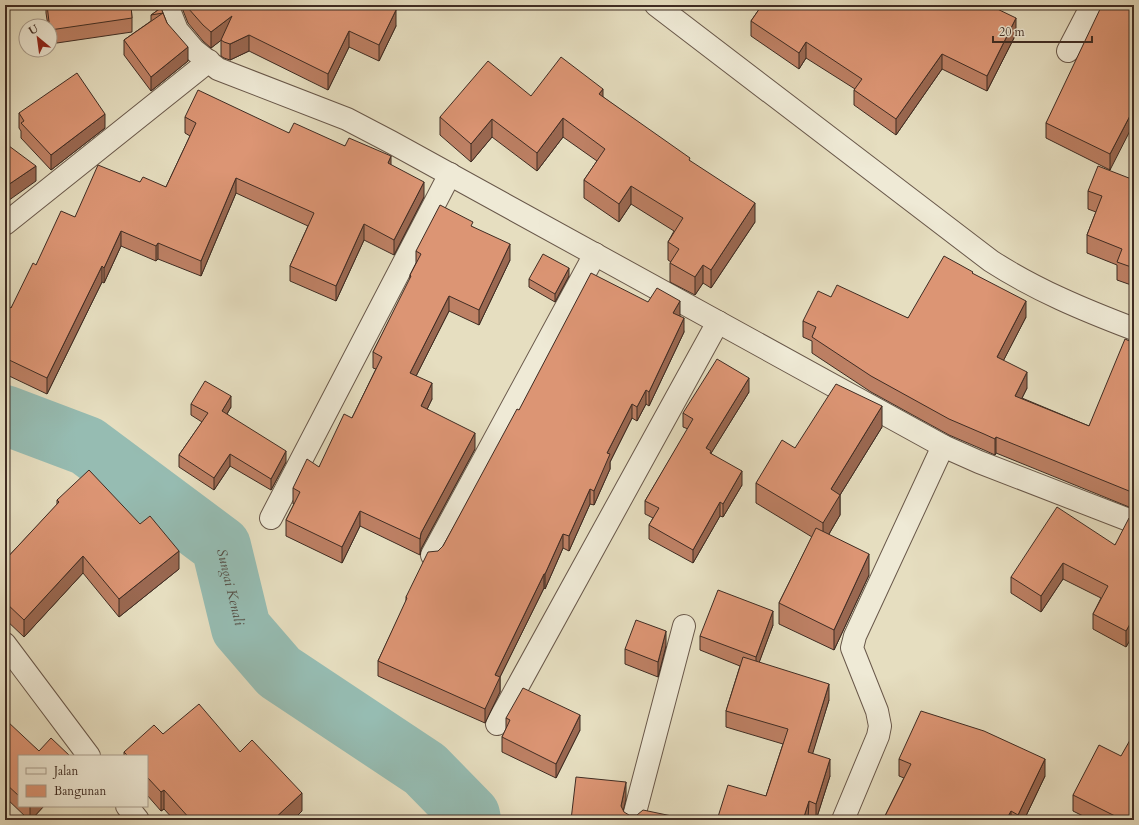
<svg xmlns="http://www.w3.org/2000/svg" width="1139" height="825" font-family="Cardo,serif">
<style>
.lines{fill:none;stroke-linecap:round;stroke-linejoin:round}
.river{stroke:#96bcb2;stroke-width:60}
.minor-casing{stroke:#69584a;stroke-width:24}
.minor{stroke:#efead6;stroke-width:22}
.wall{fill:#bd8064;stroke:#3f2c23}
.shaded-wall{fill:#9a6851;stroke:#3f2c23}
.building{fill:#dc9574;stroke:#3f2c23}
.labels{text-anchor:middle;stroke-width:3.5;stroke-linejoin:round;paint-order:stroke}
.water-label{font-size:14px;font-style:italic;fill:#555047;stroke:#efead6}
</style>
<rect width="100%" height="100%" fill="#e6dec0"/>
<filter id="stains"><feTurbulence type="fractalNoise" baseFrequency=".005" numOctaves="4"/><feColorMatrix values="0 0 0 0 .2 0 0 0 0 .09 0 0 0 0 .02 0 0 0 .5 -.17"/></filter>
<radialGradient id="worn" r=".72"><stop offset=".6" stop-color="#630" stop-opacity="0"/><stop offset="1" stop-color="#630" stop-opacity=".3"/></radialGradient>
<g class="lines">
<path class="river" id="s1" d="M5 415 87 446 221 546 241 628 279 672 425 769 470 815 471 820"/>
<g class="minor-casing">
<g id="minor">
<polyline points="167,5 177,30 194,50 218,69 347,119 391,142 943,446 979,462 1134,522"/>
<path d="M656 5 991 261C1036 290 1084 310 1134 329"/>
<polyline points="1068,51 1092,5"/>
<polyline points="5,224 209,61"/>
<polyline points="271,518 450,174"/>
<polyline points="432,555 595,254"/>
<polyline points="5,644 89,756"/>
<polyline points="497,724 718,322"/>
<polyline points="127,806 138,820"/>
<polyline points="633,820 684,626"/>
<polyline points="843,820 878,736 880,726 877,711 852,648 855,636 943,446"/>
</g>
</g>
<use href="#minor" class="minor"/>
</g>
<g class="wall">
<polygon points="46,5 131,5 132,18 132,32 50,44 50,26 48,26 46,13"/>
<polygon points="182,5 386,5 396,26 379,61 349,47 328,90 249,51 230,60 224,58 221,56 221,40 211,48 203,41 188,23 182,8"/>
<polygon points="762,5 991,5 991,6 1016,34 987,91 942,69 896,135 854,105 854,90 855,89 806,58 799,69 751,36 751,21"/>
<polygon points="1134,5 1110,170 1046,138 1046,123"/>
<polygon points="161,8 167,23 188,61 151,91 124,55 124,40 151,21 151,15"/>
<polygon points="531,96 603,97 690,161 755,222 711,288 703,283 695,295 670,282 670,263 671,262 668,260 668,242 674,231 631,204 619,222 584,198 584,180 597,161 563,137 537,171 492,137 471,162 440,135 440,117"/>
<polygon points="19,113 105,128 51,170 21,138 21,131 19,128"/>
<polygon points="185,117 289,133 345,146 391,165 424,197 394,255 364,240 336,301 290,281 290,266 308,226 236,193 201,276 158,259 156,261 121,246 104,283 102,282 47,394 5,374 5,304 11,308 36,265 75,217 140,182 166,187 190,136 185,133"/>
<polygon points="1134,180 1134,286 1117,280 1117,265 1087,253 1087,235 1096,212 1088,209 1088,191"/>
<polygon points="473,227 510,260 479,325 449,311 416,376 432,399 427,409 475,449 421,549 420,555 360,526 342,563 286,536 286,520 294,504 293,504 293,488 319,467 352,418 376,369 373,368 373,352 410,280 410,275 416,263 416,251"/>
<polygon points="973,274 1026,317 1003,361 1027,388 1022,398 1089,426 1134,343 1134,509 996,453 995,455 984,450 949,435 871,392 812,353 812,341 803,337 803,321 831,297 908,318"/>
<polygon points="569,276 555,302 529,287 529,279"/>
<polygon points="648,302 680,316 684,332 649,406 646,404 637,421 632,418 610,462 610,469 594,505 590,504 569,551 563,548 545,589 544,588 500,677 500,692 485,723 378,676 378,661 406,602 406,597 438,551 443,546 519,410"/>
<polygon points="749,392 711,453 742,485 723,517 720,516 693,563 649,539 649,525 653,518 645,514 645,501 688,429 683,427 683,413"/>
<polygon points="191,404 231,407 227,414 286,462 271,490 230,466 214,490 179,467 179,455 202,422 191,415"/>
<polygon points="882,427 840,495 840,515 829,534 869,575 834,650 779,624 779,603 812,537 756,503 756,483 795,448"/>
<polygon points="57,500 179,569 119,617 83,573 24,637 5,619 5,560 57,505"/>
<polygon points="1134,518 1134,633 1126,647 1093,629 1093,614 1101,598 1063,579 1041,612 1011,593 1011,577 1115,545"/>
<polygon points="773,625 759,662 829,700 812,754 830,776 816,820 809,818 808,820 717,820 766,796 783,744 726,727 726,711 740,666 700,650 700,636"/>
<polygon points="666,646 658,677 625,664 625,649"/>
<polygon points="506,718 580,730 556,778 502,752 502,737 506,729"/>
<polygon points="5,723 39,751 70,756 19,756 19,806 44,806 31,820 29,820 5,797"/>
<polygon points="163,734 240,752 302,811 293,820 174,820 164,809 161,811 147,795 147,756 124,756 124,752"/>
<polygon points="1121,756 1134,820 1091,820 1073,811 1073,795"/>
<polygon points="899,759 1045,776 1024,820 883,820 904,778 899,776"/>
</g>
<g class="shaded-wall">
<polygon points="396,10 396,26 379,61 379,45"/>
<polygon points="232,16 232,32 211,48 211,32"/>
<polygon points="1016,18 1016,34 987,91 987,76"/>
<polygon points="349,31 349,47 328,90 328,74"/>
<polygon points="249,35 249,51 230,60 230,44"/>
<polygon points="806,42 806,58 799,69 799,53"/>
<polygon points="188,47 188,61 151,91 151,77"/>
<polygon points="942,54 942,69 896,135 896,119"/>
<polygon points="603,89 603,107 599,94"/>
<polygon points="1134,108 1134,123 1110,170 1110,154"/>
<polygon points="105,114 105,128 51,170 51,155"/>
<polygon points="563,118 563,137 537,171 537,153"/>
<polygon points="492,119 492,137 471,162 471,144"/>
<polygon points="391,156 391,172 388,163"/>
<polygon points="36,166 36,181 5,203 5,187"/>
<polygon points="236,178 236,193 201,276 201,261"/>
<polygon points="424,182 424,197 394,255 394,240"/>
<polygon points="631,186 631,204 619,222 619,204"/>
<polygon points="755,203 755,222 711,288 711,270"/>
<polygon points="364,224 364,240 336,301 336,286"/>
<polygon points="121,231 121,246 104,283 104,268"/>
<polygon points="158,243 158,259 156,261 156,246"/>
<polygon points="510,244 510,260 479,325 479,310"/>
<polygon points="703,265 703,283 695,295 695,277"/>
<polygon points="102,266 102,282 47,394 47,378"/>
<polygon points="569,268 569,276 555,302 555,294"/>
<polygon points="449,296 449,311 410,388 410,373"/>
<polygon points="680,301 680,316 673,327 673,313"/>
<polygon points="1026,301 1026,317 997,373 997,357"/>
<polygon points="684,318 684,332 649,406 649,392"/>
<polygon points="1027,372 1027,388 1015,412 1015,396"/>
<polygon points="749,378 749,392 710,455 706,448"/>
<polygon points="432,383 432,399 421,422 421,406"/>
<polygon points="646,390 646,404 637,421 637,407"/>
<polygon points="231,396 231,407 222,422 222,411"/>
<polygon points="632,404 632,418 610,462 610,469 594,505 594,491 607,453"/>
<polygon points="882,406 882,427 840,495 840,515 823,544 823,523 831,489"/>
<polygon points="475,433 475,449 421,549 420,555 420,539 421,533"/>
<polygon points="996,437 996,453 995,455 995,439"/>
<polygon points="286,451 286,462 271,490 271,479"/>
<polygon points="230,454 230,466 214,490 214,478"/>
<polygon points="742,471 742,485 723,517 723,504"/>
<polygon points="590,489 590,504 569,551 569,536"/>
<polygon points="720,502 720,516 693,563 693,550"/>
<polygon points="360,511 360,526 342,563 342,547"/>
<polygon points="563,534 563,548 545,589 545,574"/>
<polygon points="179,551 179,569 119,617 119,599"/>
<polygon points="869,554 869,575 834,650 834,630"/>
<polygon points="83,556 83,573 24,637 24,620"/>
<polygon points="1063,563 1063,579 1041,612 1041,596"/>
<polygon points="544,574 544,588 500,677 500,692 485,723 485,709 495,675"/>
<polygon points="773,611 773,625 756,671 756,657"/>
<polygon points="1134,617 1134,633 1126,647 1126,631"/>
<polygon points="666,631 666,646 658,677 658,662"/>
<polygon points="829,684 829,700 808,769 808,752"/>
<polygon points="580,715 580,730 556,778 556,764"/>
<polygon points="830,759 830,776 816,820 816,804"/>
<polygon points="1045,759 1045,776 1024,820 1018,820 1018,815"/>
<polygon points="626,782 626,799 621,820 621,806"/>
<polygon points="164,790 164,809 161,811 161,792"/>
<polygon points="302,793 302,811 293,820 273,820"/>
<polygon points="809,801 808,820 803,820"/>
<polygon points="30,806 44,806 31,820 30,820"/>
<polygon points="1011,811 1011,820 1006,820"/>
</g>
<g class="building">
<polygon points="47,5 131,5 132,18 50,30"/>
<polygon points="187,5 386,5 396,10 379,45 349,31 328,74 249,35 230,44 224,42 221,40 232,16 211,32 203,25 188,8"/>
<polygon points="762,5 989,5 1016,18 987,76 942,54 896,119 854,90 862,79 806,42 799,53 751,21"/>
<polygon points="1102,5 1134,5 1134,108 1110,154 1046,123"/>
<polygon points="161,8 167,23 188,47 151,77 124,40 163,13 151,15"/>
<polygon points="561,57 603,89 599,94 690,158 689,160 755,203 711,270 703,265 695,277 670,263 679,249 668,242 683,218 631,186 619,204 584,180 605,149 563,118 537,153 492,119 471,144 440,117 488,61 531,96"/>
<polygon points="77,73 105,114 51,155 21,123 24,121 19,113"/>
<polygon points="198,90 289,133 294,123 345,146 349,138 391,156 388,163 424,182 394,240 364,224 336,286 290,266 314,213 236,178 201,261 158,243 156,246 121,231 104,268 102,266 47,378 5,358 5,304 11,308 33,263 36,265 61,211 75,217 98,165 140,182 143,177 166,187 196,123 185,117"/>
<polygon points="5,143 36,166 5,187"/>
<polygon points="1098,166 1134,180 1134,268 1117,262 1122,249 1087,235 1102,196 1088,191"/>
<polygon points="440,205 473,222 471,226 510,244 479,310 449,296 410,373 432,383 421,406 475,433 421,533 420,539 360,511 342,547 286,520 300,492 293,488 307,459 319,467 344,414 352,418 382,357 373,352 411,276 410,275 421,254 416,251"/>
<polygon points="543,254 569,268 555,294 529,279"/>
<polygon points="944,256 973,272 972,273 1026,301 997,357 1027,372 1015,396 1089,426 1125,339 1134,343 1134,493 996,437 995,439 984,434 949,419 871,376 812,337 816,327 803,321 818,291 831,297 837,285 908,318"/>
<polygon points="591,273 648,302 657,288 680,301 673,313 684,318 649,392 646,390 637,407 632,404 607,453 610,454 594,491 590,489 569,536 563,534 545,574 544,574 495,675 500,677 485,709 378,661 407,598 406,597 428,552 438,551 443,546 517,409 519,410"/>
<polygon points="717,359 749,378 706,448 711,451 710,453 742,471 723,504 720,502 693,550 649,525 659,508 645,501 693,419 683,413"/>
<polygon points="205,381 231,396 222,411 286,451 271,479 230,454 214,478 179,455 208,413 191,404"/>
<polygon points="836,384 882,406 831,489 840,495 823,523 756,483 782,440 795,448"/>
<polygon points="89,470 140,524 150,516 179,551 119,599 83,556 24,620 5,602 5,560 59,502 57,500"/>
<polygon points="1057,507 1115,545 1129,518 1134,518 1134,617 1126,631 1093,614 1108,586 1063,563 1041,596 1011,577"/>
<polygon points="816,528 869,554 834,630 779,603"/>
<polygon points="718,590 773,611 756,657 700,636"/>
<polygon points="636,620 666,631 658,662 625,649"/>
<polygon points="743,657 829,684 808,752 830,759 816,804 809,801 803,820 717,820 728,785 766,796 788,729 726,711"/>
<polygon points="523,688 580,715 556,764 502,737 510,720 506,718"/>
<polygon points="199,704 240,752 252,740 302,793 273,820 191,820 164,790 161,792 147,777 147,756 128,756 124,752 154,725 163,734"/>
<polygon points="921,711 984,731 1045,759 1018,815 1011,811 1006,820 883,820 911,764 899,759"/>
<polygon points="7,721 39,751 51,738 70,756 19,756 19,796 5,783 5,723"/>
<polygon points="1134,733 1134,820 1123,820 1073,795 1099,745 1121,756"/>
<polygon points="576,777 626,782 621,806 624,812 629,815 637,815 643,810 691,820 571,820"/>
</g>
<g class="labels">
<g class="water-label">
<text dy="5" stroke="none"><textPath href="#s1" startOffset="297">Sungai Kenali</textPath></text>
</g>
</g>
<rect width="1139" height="825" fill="none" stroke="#e6dec0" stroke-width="20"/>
<rect x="6" y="6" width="1127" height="813" fill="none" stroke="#3f2c23" stroke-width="2"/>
<rect x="10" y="10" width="1119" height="805" fill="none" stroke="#3f2c23"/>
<rect x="18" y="755" width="130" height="52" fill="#efead6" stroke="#a99e8e"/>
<rect x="26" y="768" width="20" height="6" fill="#efead6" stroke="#a99e8e"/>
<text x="54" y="775" font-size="12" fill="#3f2c23">Jalan</text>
<rect x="26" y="785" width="20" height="12" fill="#dc9574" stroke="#a99e8e"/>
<text x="54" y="795" font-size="12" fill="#3f2c23">Bangunan</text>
<g transform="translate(38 38) rotate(331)"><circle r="19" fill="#efead6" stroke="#a99e8e"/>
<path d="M0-3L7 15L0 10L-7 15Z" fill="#8f2418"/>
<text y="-6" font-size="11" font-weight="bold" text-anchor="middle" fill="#3f2c23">U</text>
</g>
<path d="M993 36v6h99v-6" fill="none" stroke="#3f2c23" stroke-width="2"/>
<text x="999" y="36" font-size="12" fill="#3f2c23" stroke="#efead6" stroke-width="3" paint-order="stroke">20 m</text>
<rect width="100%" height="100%" filter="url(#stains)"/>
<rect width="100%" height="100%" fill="url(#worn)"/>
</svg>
